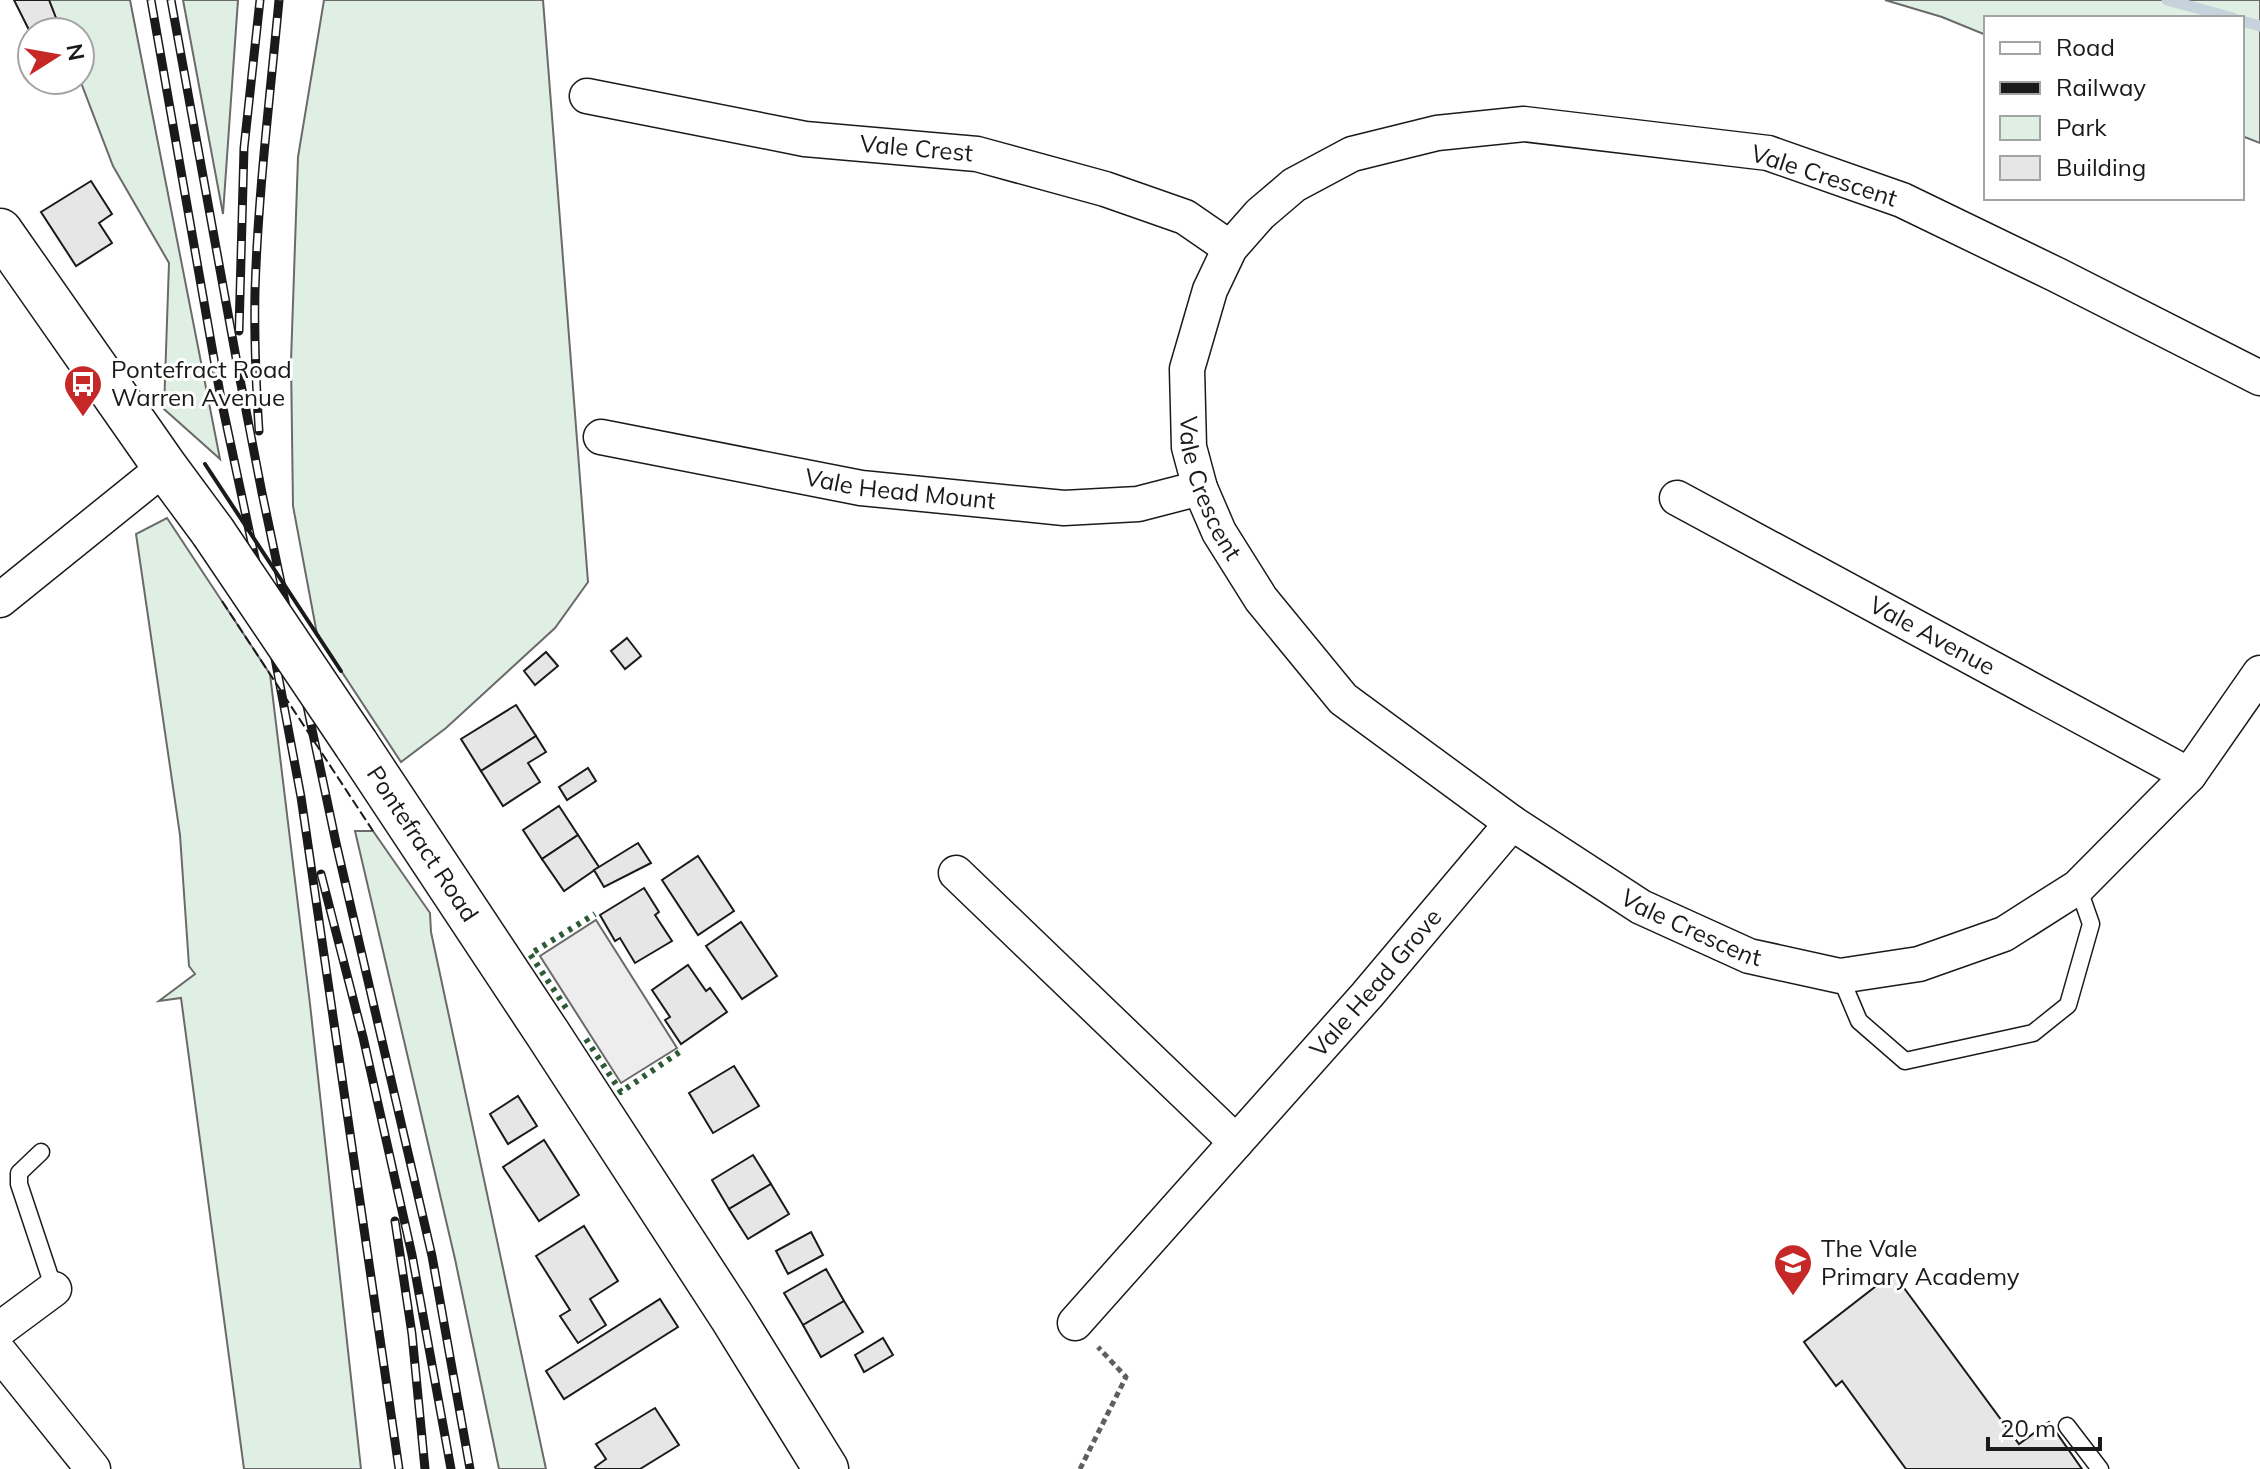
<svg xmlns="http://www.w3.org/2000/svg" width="2260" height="1469" font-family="Mulish,sans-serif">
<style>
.green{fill:#e0efe3;stroke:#6a6a6a;stroke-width:2}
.parking{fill:#ededed;stroke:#6a6a6a;stroke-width:2}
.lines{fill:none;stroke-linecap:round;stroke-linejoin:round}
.stream{stroke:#c6d2dc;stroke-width:11}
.building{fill:#e6e6e6;stroke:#1a1a1a;stroke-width:2}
.service-casing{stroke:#1a1a1a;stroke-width:19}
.minor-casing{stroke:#1a1a1a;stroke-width:37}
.primary-casing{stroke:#1a1a1a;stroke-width:47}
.path{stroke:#5f5f5f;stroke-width:5;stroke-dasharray:6 4;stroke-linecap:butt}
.service{stroke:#fff;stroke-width:16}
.minor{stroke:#fff;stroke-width:34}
.primary{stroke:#fff;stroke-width:44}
.rail-casing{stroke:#1a1a1a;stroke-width:9}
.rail{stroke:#fff;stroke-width:6;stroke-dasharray:18;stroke-linecap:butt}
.primary-bridge-casing{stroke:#1a1a1a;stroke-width:47;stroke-linecap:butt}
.primary-bridge{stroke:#fff;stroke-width:44}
.hedge{stroke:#2b5a34;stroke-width:6;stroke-dasharray:4 6;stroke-linecap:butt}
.fence{stroke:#1a1a1a;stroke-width:2;stroke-dasharray:10 4;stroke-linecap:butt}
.wall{stroke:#1a1a1a;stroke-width:4}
.labels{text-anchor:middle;stroke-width:6;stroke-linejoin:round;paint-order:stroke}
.street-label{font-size:24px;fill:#1a1a1a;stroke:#fff}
.poi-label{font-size:24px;fill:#1a1a1a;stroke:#fff;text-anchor:start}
</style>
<rect width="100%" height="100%" fill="#fff"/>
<g class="green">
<polygon points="49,0 130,0 220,459 164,409 169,263 113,166 80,80 80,32 61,32"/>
<polygon points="183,0 238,0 223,214"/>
<polygon points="324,0 543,0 588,582 555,628 446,728 401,762 317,634 293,506 291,361 298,157"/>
<polygon points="1885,0 2260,0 2260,143 2242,136 2242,18 1986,18 1986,35 1942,17"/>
<polygon points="167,518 270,674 310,1004 361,1469 244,1469 181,998 159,1001 195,974 189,966 180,835 136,534"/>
<polygon points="355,831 373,831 430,913 431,932 546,1469 499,1469 455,1259"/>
</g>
<polygon class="parking" points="596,920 677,1048 621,1083 540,956"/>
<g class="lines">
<g class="stream">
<polyline points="2167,0 2233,18"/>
<polyline points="2242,21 2260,26"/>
</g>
</g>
<g class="building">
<polygon points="14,0 49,0 58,23 43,32 32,32 32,36"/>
<polygon points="91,181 112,214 99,223 112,243 76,266 41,212"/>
<polygon points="627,638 641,656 625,669 611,651"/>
<polygon points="546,652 558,666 535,685 524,671"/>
<polygon points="516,705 536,736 481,771 461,739"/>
<polygon points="536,736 546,752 528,763 540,782 503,806 481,771"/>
<polygon points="588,768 596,781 567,800 559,787"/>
<polygon points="559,806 578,835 542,859 523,830"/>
<polygon points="578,835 599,867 564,891 542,859"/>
<polygon points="638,843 651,863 604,887 594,870"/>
<polygon points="698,856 734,911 698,935 662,880"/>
<polygon points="644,888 659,912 655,915 672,941 635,963 620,938 615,941 600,915"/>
<polygon points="741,922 777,976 742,999 706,946"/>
<polygon points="688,965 706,991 710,988 727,1012 681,1044 665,1020 670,1017 652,990"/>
<polygon points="734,1066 759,1106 713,1133 689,1093"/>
<polygon points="518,1096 537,1126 508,1144 490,1114"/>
<polygon points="544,1140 579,1195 539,1221 503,1167"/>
<polygon points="753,1155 771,1184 729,1209 712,1180"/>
<polygon points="771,1184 789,1214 748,1239 729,1209"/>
<polygon points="584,1226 618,1281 590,1299 606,1325 578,1343 560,1316 570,1310 536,1256"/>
<polygon points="811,1232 823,1255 788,1274 776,1251"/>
<polygon points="826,1269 844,1301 803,1325 784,1293"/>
<polygon points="1893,1273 2019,1444 2049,1422 2082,1469 1906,1469 1842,1381 1836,1386 1804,1342"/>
<polygon points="660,1299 678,1327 564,1399 546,1371"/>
<polygon points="844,1301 863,1332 821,1357 803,1325"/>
<polygon points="883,1338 893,1355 864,1372 855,1355"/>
<polygon points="655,1408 679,1445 640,1469 596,1469 595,1467 606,1459 596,1444"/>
</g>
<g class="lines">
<g class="service-casing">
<g id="service">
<polyline points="1840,976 1859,1021 1905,1061 2033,1033 2068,1005 2091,924 2078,887"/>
<polyline points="41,1152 19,1173 19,1184 54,1289"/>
<polyline points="2067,1426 2100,1469"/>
</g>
</g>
<g class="minor-casing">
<g id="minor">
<path id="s1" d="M587 96 805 139 977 154 1105 189 1185 217 1230 248"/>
<path id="s2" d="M2260 378 2057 275 1902 200 1768 153 1524 124 1437 133 1352 154 1294 185 1260 214 1230 248 1210 290 1187 369 1189 447 1200 488 1219 532 1261 599 1343 699 1512 823 1641 907 1749 956 1840 976 1919 964 2004 934 2078 887 2189 775 2260 673"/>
<path id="s3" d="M601 437 861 488 1064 508 1138 504 1200 488"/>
<path id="s4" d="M1677 498 2189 775"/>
<polyline points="0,600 165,467"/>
<polyline points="956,873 1236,1142"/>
<path id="s5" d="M1075 1323 1367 995 1512 823"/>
<polyline points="0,1329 54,1289"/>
<polyline points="0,1353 93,1469"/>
</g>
</g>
<g class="primary-casing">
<g id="primary">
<polyline points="0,231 165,467 213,532"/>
<path id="s6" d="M356 744 548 1034 732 1317 826 1469"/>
</g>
</g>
<polyline class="path" points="1080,1469 1126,1377 1098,1347"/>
<use href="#service" class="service"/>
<use href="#minor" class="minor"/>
<use href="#primary" class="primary"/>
<g class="rail-casing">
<g id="rail">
<polyline points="151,0 221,399 265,605 301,797 399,1469"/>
<polyline points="171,0 239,374 262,493 336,843 432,1256 470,1469"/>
<polyline points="239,331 244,148 260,0"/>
<path d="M259 431C256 384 254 338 255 291 258 194 270 97 279 0"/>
<polyline points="321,874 363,1037 412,1255 451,1469"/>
<polyline points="395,1221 412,1334 425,1469"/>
</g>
</g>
<use href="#rail" class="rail"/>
<g class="primary-bridge-casing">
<polyline id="primary-bridge" points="213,532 356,744"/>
</g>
<use href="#primary-bridge" class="primary-bridge"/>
<g class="hedge">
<polyline points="566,1008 530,954 595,914"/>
<polyline points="586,1039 621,1092 681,1051"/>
</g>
<polyline class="fence" points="222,601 373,831"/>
<polyline class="wall" points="205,464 341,671"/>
</g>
<defs>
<g id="bus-pin" transform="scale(2)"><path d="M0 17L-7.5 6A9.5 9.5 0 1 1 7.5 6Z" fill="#c62828" stroke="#fff"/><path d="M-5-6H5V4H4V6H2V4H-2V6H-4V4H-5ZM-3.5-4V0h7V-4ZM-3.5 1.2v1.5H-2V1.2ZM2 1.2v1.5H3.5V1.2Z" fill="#fff"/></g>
<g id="school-pin" transform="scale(2)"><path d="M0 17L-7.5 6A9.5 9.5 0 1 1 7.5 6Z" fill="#c62828" stroke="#fff"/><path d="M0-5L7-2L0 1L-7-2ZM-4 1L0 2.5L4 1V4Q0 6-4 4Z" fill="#fff"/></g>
</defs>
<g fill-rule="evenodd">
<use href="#bus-pin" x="83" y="384"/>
<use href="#school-pin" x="1793" y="1263"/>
</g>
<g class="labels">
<g class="street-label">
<text dy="8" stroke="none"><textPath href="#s1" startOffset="334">Vale Crest</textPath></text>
<text transform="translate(1824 176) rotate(18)" y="8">Vale Crescent</text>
<text dy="8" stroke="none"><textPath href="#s2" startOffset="1370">Vale Crescent</textPath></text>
<text dy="8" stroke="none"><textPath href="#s3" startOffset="304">Vale Head Mount</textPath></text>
<text dy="8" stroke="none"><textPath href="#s4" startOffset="290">Vale Avenue</textPath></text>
<text dy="8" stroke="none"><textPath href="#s6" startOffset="120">Pontefract Road</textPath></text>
<text dy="8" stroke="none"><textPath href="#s2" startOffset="2042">Vale Crescent</textPath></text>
<text dy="8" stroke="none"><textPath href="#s5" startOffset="454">Vale Head Grove</textPath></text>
</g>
<g class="poi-label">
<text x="111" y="378">Pontefract Road<tspan x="111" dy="28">Warren Avenue</tspan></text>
<text x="1821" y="1257">The Vale<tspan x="1821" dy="28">Primary Academy</tspan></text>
</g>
</g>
<rect x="1984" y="16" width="260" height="184" fill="#ffffff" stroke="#a3a3a3" stroke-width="2"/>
<rect x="2000" y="42" width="40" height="12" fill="#ffffff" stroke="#a3a3a3" stroke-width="2"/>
<text x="2056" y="56" font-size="24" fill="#1a1a1a">Road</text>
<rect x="2000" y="82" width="40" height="12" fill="#1a1a1a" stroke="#a3a3a3" stroke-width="2"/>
<text x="2056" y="96" font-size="24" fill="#1a1a1a">Railway</text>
<rect x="2000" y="116" width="40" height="24" fill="#e0efe3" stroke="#a3a3a3" stroke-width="2"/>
<text x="2056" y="136" font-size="24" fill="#1a1a1a">Park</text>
<rect x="2000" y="156" width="40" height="24" fill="#e6e6e6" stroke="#a3a3a3" stroke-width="2"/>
<text x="2056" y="176" font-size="24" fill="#1a1a1a">Building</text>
<g transform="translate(56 56) rotate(79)"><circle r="38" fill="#ffffff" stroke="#a3a3a3" stroke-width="2"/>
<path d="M0-6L14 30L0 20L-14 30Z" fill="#c62828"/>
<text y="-12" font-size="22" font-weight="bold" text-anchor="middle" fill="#1a1a1a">N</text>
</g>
<path d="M1988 1437v12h112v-12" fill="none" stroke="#1a1a1a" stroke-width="4"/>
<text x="2000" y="1437" font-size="24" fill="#1a1a1a" stroke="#ffffff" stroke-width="6" paint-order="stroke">20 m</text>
</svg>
